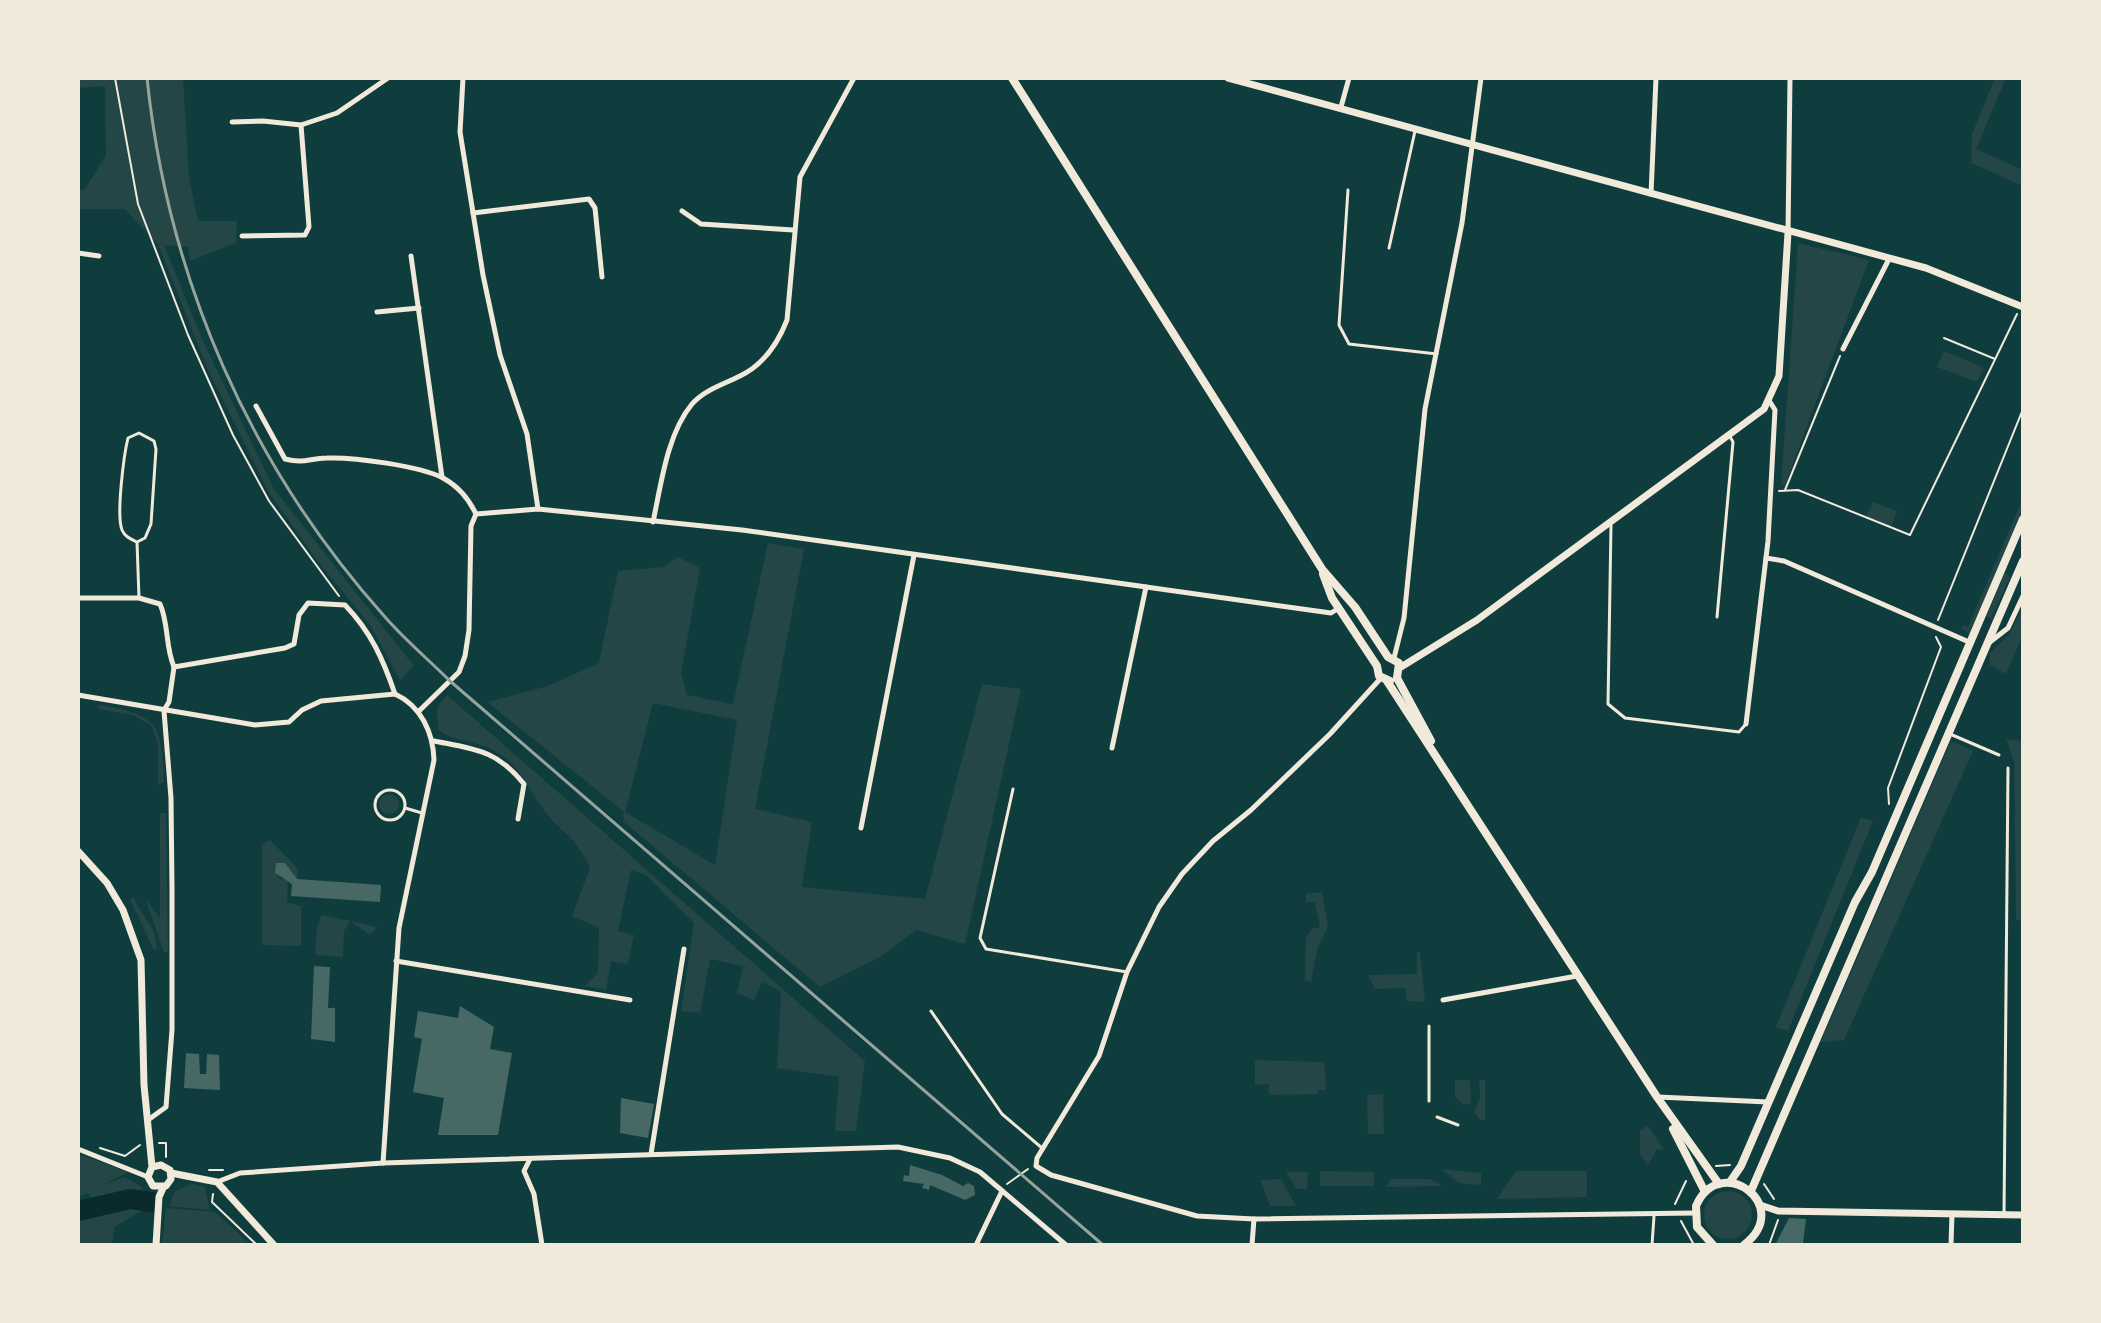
<svg xmlns="http://www.w3.org/2000/svg" width="2101" height="1323" font-family="Manrope,sans-serif">
<style>
.green{fill:#244646;fill-rule:evenodd}
.water{fill:#0a2a2b}
.lines{fill:none;stroke-linecap:round;stroke-linejoin:round}
.river{stroke:#0a2a2b;stroke-width:20}
.building{fill:#486865}
.path{stroke:#f1e9da;stroke-width:2}
.service{stroke:#f1e9da;stroke-width:3}
.minor{stroke:#f1e9da;stroke-width:5}
.tertiary{stroke:#f1e9da;stroke-width:7}
.secondary{stroke:#f1e9da;stroke-width:7}
.primary{stroke:#f1e9da;stroke-width:8}
.rail{stroke:#97a49c;stroke-width:3}
</style>
<rect width="100%" height="100%" fill="#0f3d3e"/>
<g class="green">
<polygon points="78,78 183,78 189,177 198,221 237,221 236,243 190,261 188,247 164,245 203,341 274,489 414,666 400,680 370,625 316,559 268,491 207,368 158,244 125,209 78,209 78,191 85,189 106,155 105,86 78,88"/>
<polygon points="1995,78 2006,78 1976,149 2023,170 2023,186 1971,163 1972,134"/>
<polygon points="1798,243 1869,260 1785,485 1781,485"/>
<polygon points="1944,351 1984,368 1977,382 1937,367"/>
<path d="M2023 498C2023 528 1983 602 1969 634L1962 629V625L1968 627Z"/>
<polygon points="1873,502 1897,511 1891,527 1866,517"/>
<path d="M768 543 804 549 755 809 812 822 802 887 925 899 982 684 1021 689 965 944 916 930 880 957 820 987 623 821 624 812 487 702 548 686 599 663 618 571 664 567 678 557 700 568 681 674 687 695 733 704ZM653 703 737 720 715 865 625 812Z"/>
<polygon points="2005,572 2010,577 1991,619 1987,616"/>
<polygon points="2023,606 2023,634 2006,674 1990,665 1990,653 2009,635"/>
<path d="M447 695 865 1061 856 1131H835L839 1077 777 1068 781 992 762 982 754 1000 737 993 743 966 710 959 700 1013 681 1011 694 923 646 875 631 870 618 931 634 935 628 964 611 961 606 990 585 986 598 973 599 928 572 916 590 868C575 834 558 832 541 806 524 781 519 763 489 748 471 740 453 742 438 729L437 707Z"/>
<path d="M98 705C158 714 162 724 164 782L158 785V744L151 725 133 715 98 709Z"/>
<polygon points="2006,739 2023,741 2023,921 2016,920 2014,761"/>
<polygon points="1951,741 1973,751 1844,1040 1821,1042"/>
<circle cx="389" cy="804" r="10"/>
<polygon points="160,813 166,813 168,952 164,952 146,900 160,918"/>
<polygon points="1861,817 1873,821 1788,1031 1776,1027"/>
<polygon points="270,840 298,869 297,879 285,863 276,863 275,873 280,879 288,880 287,902 301,906 301,946 262,945 262,844"/>
<polygon points="1322,892 1328,926 1317,950 1311,982 1305,980 1306,938 1312,929 1320,927 1315,902 1306,902 1306,894"/>
<polygon points="133,898 154,932 157,949 153,949 130,899"/>
<polygon points="322,915 377,927 370,935 350,921 344,931 343,957 315,955 317,927"/>
<polygon points="1417,952 1420,952 1425,1002 1407,1001 1405,988 1375,989 1368,975 1417,974"/>
<polygon points="1255,1060 1324,1062 1326,1090 1318,1090 1318,1094 1269,1095 1269,1084 1255,1085"/>
<polygon points="1455,1080 1470,1080 1471,1103 1464,1105 1455,1097"/>
<polygon points="1479,1080 1485,1080 1485,1120 1480,1120 1474,1112 1480,1097"/>
<polygon points="1383,1094 1384,1134 1368,1134 1367,1095"/>
<polygon points="1648,1126 1664,1150 1657,1149 1648,1165 1640,1155 1640,1130"/>
<polygon points="78,1154 128,1172 103,1185 125,1177 140,1186 150,1198 148,1207 114,1227 112,1245 78,1245 78,1221 104,1214 88,1193 78,1197"/>
<polygon points="1441,1169 1481,1173 1481,1185 1460,1183"/>
<polygon points="1320,1171 1374,1172 1374,1186 1320,1186"/>
<polygon points="1516,1171 1587,1171 1587,1197 1497,1199"/>
<polygon points="1286,1172 1308,1172 1307,1189 1297,1189"/>
<polygon points="1281,1179 1296,1206 1270,1206 1260,1180"/>
<polygon points="1391,1179 1429,1179 1443,1186 1386,1187"/>
<polygon points="192,1184 205,1187 210,1210 169,1206 175,1191"/>
<circle cx="1728" cy="1215" r="24"/>
<polygon points="166,1208 215,1212 251,1245 162,1245"/>
</g>
<polygon class="water" points="141,1190 141,1206 78,1218 78,1201"/>
<g class="lines">
<polyline class="river" points="78,1211 130,1199 152,1202"/>
</g>
<g class="building">
<polygon points="276,863 285,863 297,879 381,885 380,902 291,896 292,884 275,873"/>
<polygon points="314,966 330,967 328,1008 335,1008 335,1042 311,1039"/>
<polygon points="460,1006 494,1027 490,1049 512,1053 498,1135 438,1135 444,1098 413,1092 422,1039 414,1037 418,1011 458,1018"/>
<polygon points="186,1053 199,1054 200,1077 200,1074 206,1074 207,1054 219,1055 220,1090 184,1088"/>
<polygon points="621,1098 654,1104 648,1138 620,1133"/>
<polygon points="910,1165 942,1175 963,1186 968,1183 974,1186 975,1195 965,1200 930,1185 929,1190 922,1188 924,1184 903,1181 904,1175 909,1176"/>
<polygon points="1789,1218 1806,1219 1803,1243 1775,1245"/>
</g>
<g class="lines">
<g class="path">
<polyline points="115,78 138,204 188,335 233,435 269,501 339,596"/>
<polyline points="1944,338 1995,359"/>
<polyline points="1785,490 1840,356"/>
<polyline points="1779,491 1798,490 1910,535 2017,314"/>
<polyline points="1938,620 2023,409"/>
<polyline points="1889,804 1888,788 1941,647 1936,637"/>
<polyline points="159,1143 166,1143 166,1157"/>
<polyline points="100,1148 125,1156 140,1145"/>
<polyline points="1716,1166 1730,1165"/>
<polyline points="209,1170 223,1170"/>
<polyline points="1007,1184 1028,1169"/>
<polyline points="1764,1184 1774,1199"/>
<polyline points="213,1194 212,1202 257,1245"/>
<polyline points="1675,1204 1686,1181"/>
<polyline points="1681,1221 1694,1245"/>
<polyline points="1769,1245 1778,1220"/>
</g>
<g class="service">
<polyline points="1348,190 1339,325 1349,344 1437,354"/>
<polyline points="1389,248 1415,131"/>
<polyline points="1611,525 1608,704 1625,718 1739,732 1745,725"/>
<path d="M137 542C131 539 125 537 122 530 116 515 124 454 128 438L139 433 154 441 156 449 151 524 145 538 137 542 139 598"/>
<polyline points="1717,617 1733,442 1729,435"/>
<polyline points="1950,734 1999,755"/>
<polyline points="1013,789 980,938 986,949 1127,972"/>
<circle cx="390" cy="805" r="15"/>
<polyline points="405,808 422,813"/>
<polyline points="931,1011 1002,1114 1042,1148"/>
<polyline points="1429,1101 1429,1026"/>
<polyline points="1437,1117 1458,1125"/>
<polyline points="2004,1215 2008,768"/>
<polyline points="1652,1245 1654,1216"/>
</g>
<g class="minor">
<polyline points="463,78 460,132 483,275 500,355 527,434 538,509"/>
<polyline points="1341,107 1349,78"/>
<polyline points="232,122 263,121 301,125"/>
<polyline points="1651,194 1656,78"/>
<polyline points="682,211 701,224 793,230"/>
<polyline points="473,213 589,199 595,208 602,277"/>
<polyline points="1788,233 1790,78"/>
<polyline points="242,236 305,235 309,227 301,125 337,113 388,78"/>
<polyline points="78,253 99,256"/>
<polyline points="411,256 442,477"/>
<polyline points="377,312 419,308"/>
<polyline points="1843,349 1889,259"/>
<path d="M256 406 285 459C305 464 309 458 327 458 354 457 420 466 443 478 459 487 468 498 476 514"/>
<path d="M653 522C661 485 667 434 692 404 704 390 724 384 740 376 763 365 778 343 787 320L800 177 854 78"/>
<polyline points="1766,558 1784,561 1969,642"/>
<path d="M78 598H139L160 604C169 624 165 646 174 667"/>
<polyline points="1990,642 2008,628 2023,596"/>
<polyline points="1394,658 1404,618 1425,409 1462,223 1481,78"/>
<path d="M174 667 285 648 294 644 299 615 308 603 345 605C371 632 383 659 395 694"/>
<polyline points="1381,678 1330,734 1251,810 1213,841 1182,874 1159,907 1127,972 1099,1056 1037,1158 1036,1166 1051,1175 1197,1216 1254,1219 1695,1213"/>
<polyline points="78,695 255,725 289,722 302,710 321,701 395,694"/>
<polyline points="164,710 169,702 174,667"/>
<polyline points="418,712 459,672 465,656 469,630 471,526 476,514 538,509 742,530 1331,613 1339,608"/>
<polyline points="1746,724 1768,541 1775,410 1770,402"/>
<path d="M434 741C474 749 497 750 524 784L518 819"/>
<polyline points="1112,748 1146,587"/>
<polyline points="861,828 914,555"/>
<polyline points="396,961 630,1000"/>
<polyline points="1443,1000 1577,976"/>
<polyline points="1658,1097 1768,1102"/>
<polyline points="148,1120 166,1107 172,1030 172,889 171,798 164,711"/>
<polyline points="78,1149 148,1177"/>
<polyline points="651,1154 684,949"/>
<polyline points="530,1159 524,1171 534,1194 542,1245"/>
<path d="M383 1163 399 928 434 760C433 732 421 706 395 694"/>
<polyline points="217,1182 240,1173 383,1163 898,1147 950,1158 980,1172 1066,1245"/>
<polyline points="976,1245 1002,1191"/>
<polyline points="1252,1245 1254,1219"/>
<polyline points="1951,1245 1952,1214"/>
</g>
<g class="tertiary">
<polyline points="1228,78 1926,268 2023,307"/>
<polyline points="1401,667 1477,620 1764,409 1779,376 1788,233"/>
<polyline points="171,1173 217,1182 274,1245"/>
<polyline points="1760,1205 1778,1211 2023,1215"/>
</g>
<g class="secondary">
<polyline points="78,851 107,883 123,910 141,960 144,1085 152,1167 148,1177 153,1186 166,1186 171,1179 170,1170 161,1165 152,1167"/>
<polyline points="156,1245 159,1197 163,1188"/>
</g>
<g class="primary">
<polyline points="1012,78 1322,569 1355,607 1388,657 1399,663 1397,678"/>
<polyline points="1323,574 1332,598 1377,666 1379,676 1390,681"/>
<polyline points="1397,678 1431,741"/>
<polyline points="1387,681 1657,1097 1719,1184"/>
<polyline points="1673,1129 1705,1192"/>
<polyline points="1730,1182 1741,1166 1855,902 1872,872 2023,519"/>
<polyline points="1751,1191 2023,561"/>
<path d="M1713 1245 1697 1227 1696 1206C1720 1151 1795 1206 1744 1245"/>
</g>
<path class="rail" d="M147 78C168 280 250 466 385 617 405 640 429 660 450 681L1103 1245"/>
</g>
<rect width="2101" height="1323" fill="none" stroke="#f1e9da" stroke-width="160"/>
</svg>
